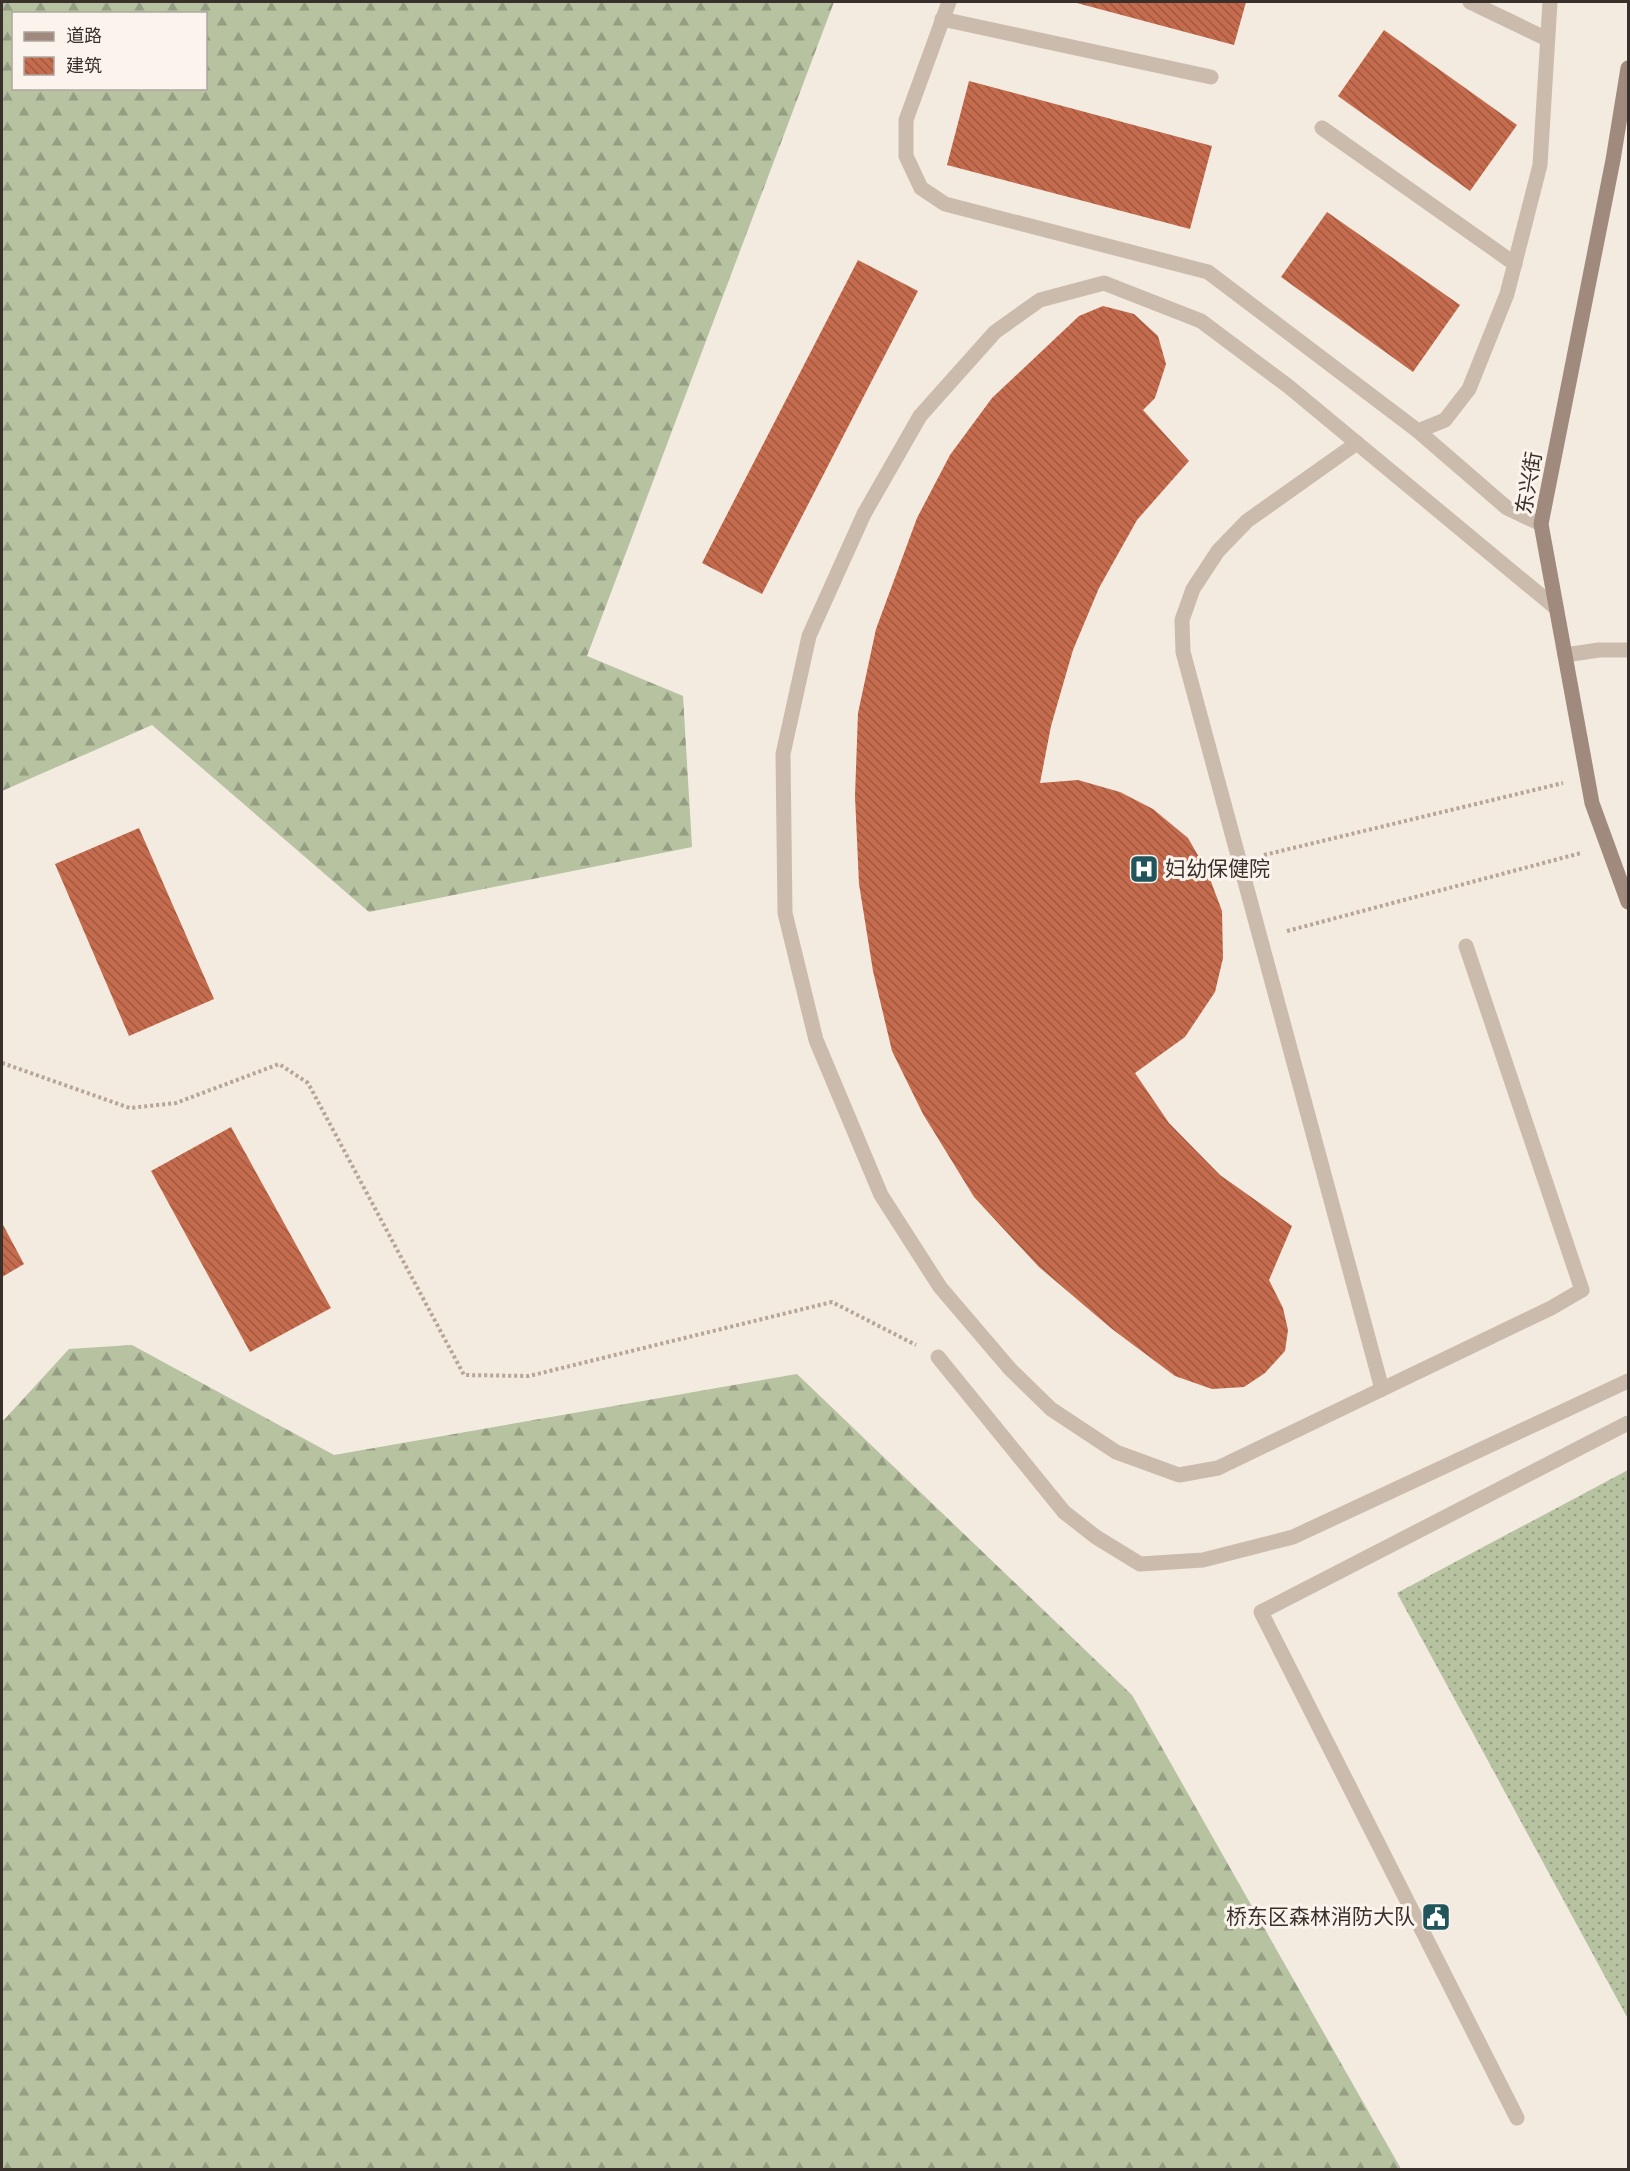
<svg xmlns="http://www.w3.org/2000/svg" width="1630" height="2171" font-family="'Alegreya Sans','Noto Sans SC',sans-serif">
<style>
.grass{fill:url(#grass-dots)}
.forest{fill:url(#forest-firs);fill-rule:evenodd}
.building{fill:url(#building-back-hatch)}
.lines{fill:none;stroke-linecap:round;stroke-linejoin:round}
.path{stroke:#b7a596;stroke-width:4;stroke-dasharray:3 3;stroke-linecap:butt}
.street{stroke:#cbbbac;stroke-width:15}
.secondary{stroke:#9f8a7d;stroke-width:15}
.labels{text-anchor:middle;stroke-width:6;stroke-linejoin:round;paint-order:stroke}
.street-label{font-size:21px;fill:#3a302b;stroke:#faf4ed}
.poi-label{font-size:21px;fill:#3a302b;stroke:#faf4ed;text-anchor:start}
</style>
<defs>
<pattern id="grass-dots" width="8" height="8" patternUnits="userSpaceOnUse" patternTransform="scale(1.5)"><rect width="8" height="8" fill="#b6c2a0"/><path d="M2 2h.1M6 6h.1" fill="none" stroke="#959e83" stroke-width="1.8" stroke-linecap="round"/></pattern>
<pattern id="forest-firs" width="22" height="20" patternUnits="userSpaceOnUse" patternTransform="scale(1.5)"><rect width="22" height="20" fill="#b6c2a0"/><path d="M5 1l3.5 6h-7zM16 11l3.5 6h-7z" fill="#959e83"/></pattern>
<pattern id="building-back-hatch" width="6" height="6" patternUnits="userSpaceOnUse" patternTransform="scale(1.5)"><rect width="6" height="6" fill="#c46c4d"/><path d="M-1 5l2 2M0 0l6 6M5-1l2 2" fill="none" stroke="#a05940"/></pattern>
</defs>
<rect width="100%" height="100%" fill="#f3eae0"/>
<polygon class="grass" points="1628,1470 1628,2019 1397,1593"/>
<g class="forest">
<path d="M2 2H834L587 656 683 696 692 847 369 912 152 725 2 791ZM14 14H206V88H14Z"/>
<polygon points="132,1345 334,1455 797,1374 1132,1695 1401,2169 2,2169 2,1422 69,1349"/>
</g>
<g class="building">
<polygon points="1073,2 1246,2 1234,45"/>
<polygon points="1384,30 1517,125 1470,191 1338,96"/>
<polygon points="969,81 1212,146 1190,229 947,165"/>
<polygon points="1327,212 1460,305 1413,372 1281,277"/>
<polygon points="858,260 918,291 762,594 702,563"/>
<polygon points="1103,306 1134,314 1158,336 1166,364 1155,398 1143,410 1189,461 1137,520 1099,588 1073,650 1051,726 1040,783 1078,780 1120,792 1153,809 1188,838 1207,871 1222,911 1223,958 1215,992 1185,1037 1135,1073 1169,1123 1220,1175 1292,1226 1269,1280 1283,1308 1288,1330 1285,1351 1265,1373 1244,1387 1212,1389 1175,1376 1112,1329 1039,1267 974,1197 923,1114 892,1051 873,971 859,884 855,796 858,713 876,629 917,518 950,455 992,398 1079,316"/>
<polygon points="139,828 214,999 129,1036 55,864"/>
<polygon points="231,1127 331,1308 250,1352 151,1171"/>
<polygon points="2,1223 24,1264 2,1277"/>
</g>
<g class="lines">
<g class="path">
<polyline points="1264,855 1563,783"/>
<polyline points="1287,931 1581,853"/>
<polyline points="2,1063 130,1108 176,1103 279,1064 308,1083 464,1375 529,1376 832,1302 916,1345"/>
</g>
<g class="street">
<polyline points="949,2 906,120 906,156 921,188 945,204 1208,272 1418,431 1507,508 1541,524"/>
<polyline points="1470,2 1547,39"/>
<polyline points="942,19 1211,77"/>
<polyline points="1322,128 1515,264"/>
<polyline points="1418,431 1445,420 1469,389 1507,294 1540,165 1550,2"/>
<polyline points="1357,443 1247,521 1218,551 1193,589 1182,620 1183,652 1382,1389"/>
<polyline points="1565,655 1599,650 1628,650"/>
<polyline points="1466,946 1582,1290 1551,1308 1218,1468 1179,1475 1116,1452 1051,1409 1010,1369 940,1287 881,1195 816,1040 785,913 783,754 809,636 864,514 920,416 995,332 1040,300 1104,283 1201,321 1288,386 1556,608"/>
<polyline points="938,1357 1064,1512 1096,1537 1140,1564 1203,1560 1293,1537 1628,1381"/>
<polyline points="1517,2118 1261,1612 1628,1423"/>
</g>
<polyline class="secondary" points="1628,68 1613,160 1541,524 1592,803 1628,902"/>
</g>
<defs>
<g id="hospital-square" transform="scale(1.5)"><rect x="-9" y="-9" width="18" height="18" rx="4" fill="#20565b" stroke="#faf4ed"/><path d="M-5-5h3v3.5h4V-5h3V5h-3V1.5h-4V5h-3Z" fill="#fff"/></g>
<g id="civic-square" transform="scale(1.5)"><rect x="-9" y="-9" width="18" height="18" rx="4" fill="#20565b" stroke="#faf4ed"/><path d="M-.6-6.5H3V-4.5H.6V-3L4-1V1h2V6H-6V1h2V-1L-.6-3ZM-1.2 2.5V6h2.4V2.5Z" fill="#fff"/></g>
</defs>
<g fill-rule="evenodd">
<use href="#hospital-square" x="1144" y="869"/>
<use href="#civic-square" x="1436" y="1917"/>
</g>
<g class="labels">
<g class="street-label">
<text transform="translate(1529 483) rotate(-80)" y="7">东兴街</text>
</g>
<g class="poi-label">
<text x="1165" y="876">妇幼保健院</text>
<text x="1415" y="1924" text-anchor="end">桥东区森林消防大队</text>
</g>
</g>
<rect width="1630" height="2171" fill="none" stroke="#3a302b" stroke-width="6"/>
<rect x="12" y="12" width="195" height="78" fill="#faf4ed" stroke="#ada69f" stroke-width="1.5"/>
<rect x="24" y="32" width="30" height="9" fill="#9f8a7d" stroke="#ada69f" stroke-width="1.5"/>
<text x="66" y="42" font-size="18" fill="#3a302b">道路</text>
<rect x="24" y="57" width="30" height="18" fill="url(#building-back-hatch)" stroke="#ada69f" stroke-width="1.5"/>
<text x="66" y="72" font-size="18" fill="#3a302b">建筑</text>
</svg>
